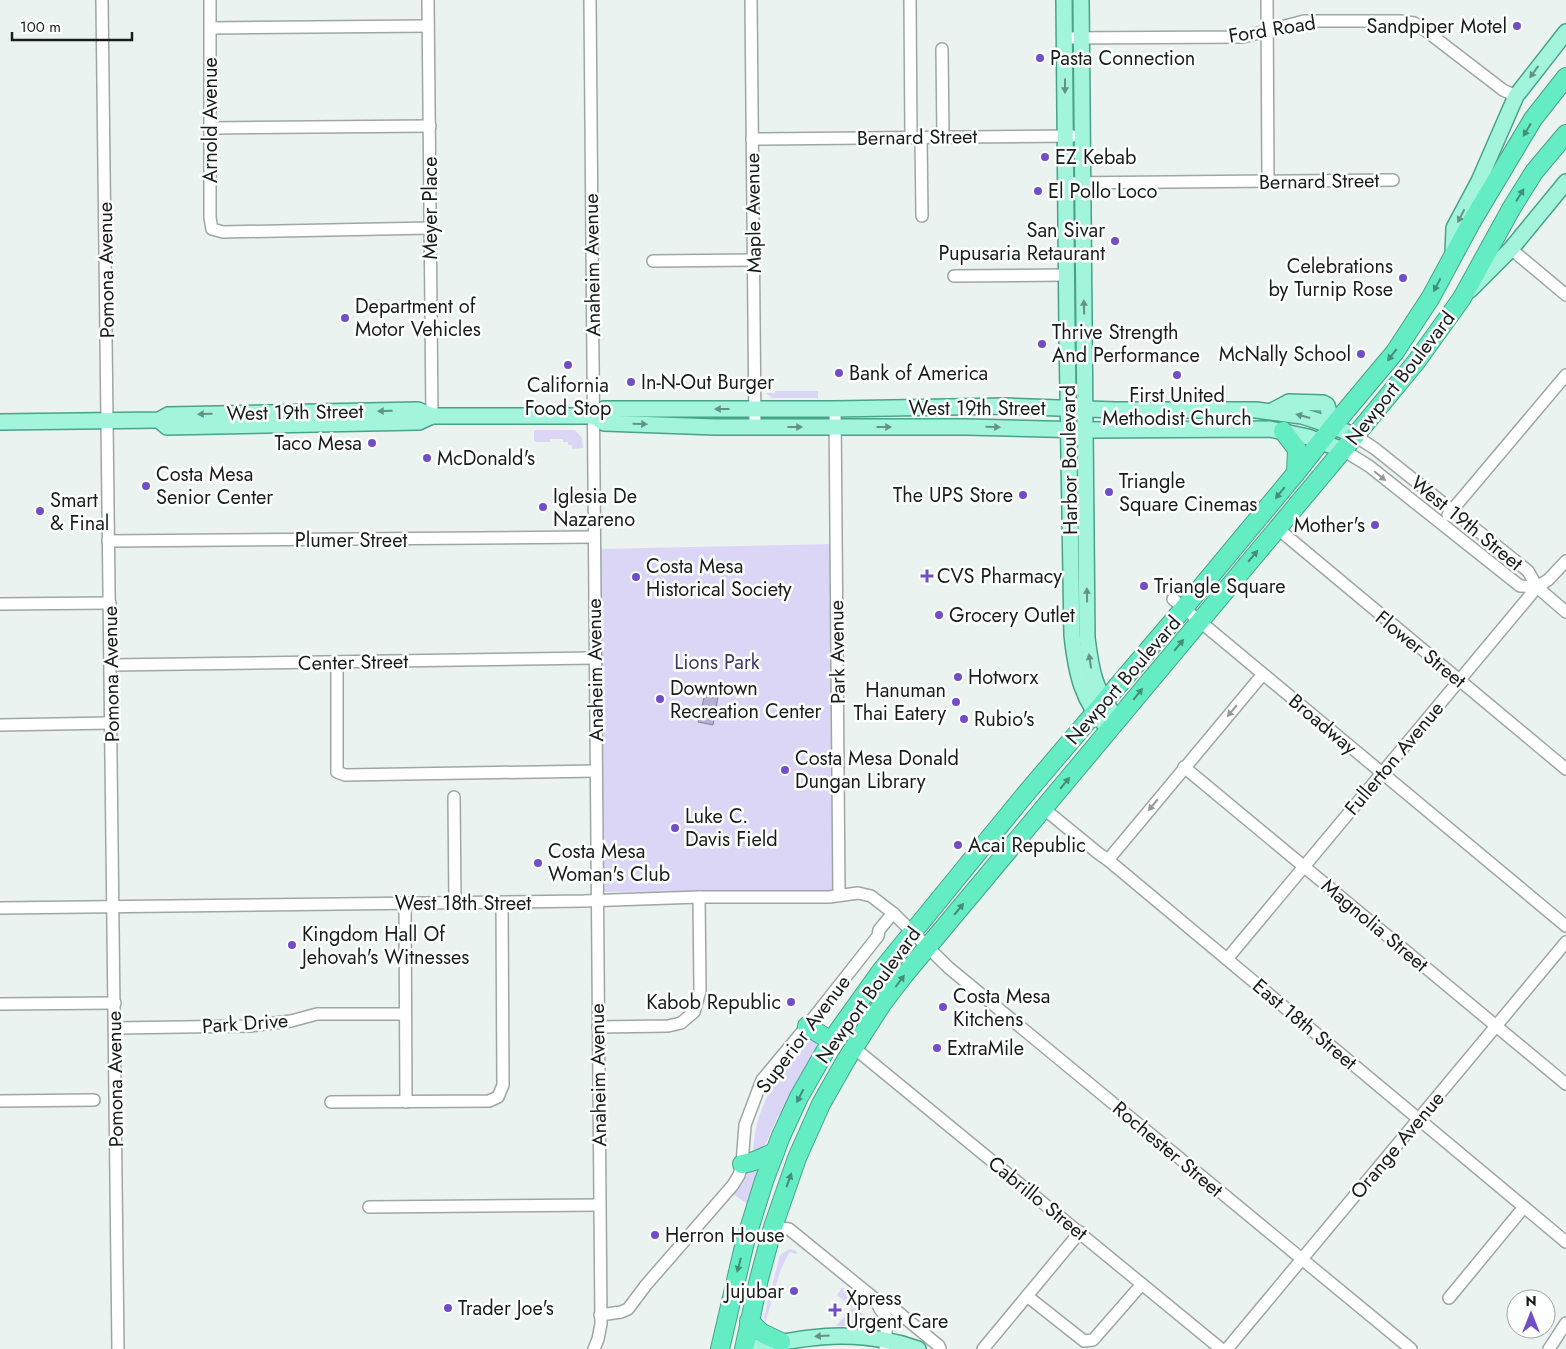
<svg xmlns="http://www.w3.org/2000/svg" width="1566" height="1349" font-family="Jost,sans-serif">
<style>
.green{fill:#dbd6f5}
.water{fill:#b5afd4;stroke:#86839c}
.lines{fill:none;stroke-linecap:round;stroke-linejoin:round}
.minor-casing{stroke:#9ea7a3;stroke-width:14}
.major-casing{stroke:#49a388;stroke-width:18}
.highway-casing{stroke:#49a388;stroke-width:20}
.minor{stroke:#fff;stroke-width:11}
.major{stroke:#a2f4dc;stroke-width:15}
.highway{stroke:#64ecc4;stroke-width:18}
.oneway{fill:#649385}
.oneway2{fill:#428e78}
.oneway3{fill:#979998}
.poi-dot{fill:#714ec7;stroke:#fdfffe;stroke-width:2}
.labels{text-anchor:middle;stroke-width:5;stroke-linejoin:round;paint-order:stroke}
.poi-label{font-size:20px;fill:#181c1a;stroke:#fdfffe;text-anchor:start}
.street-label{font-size:20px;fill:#181c1a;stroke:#fdfffe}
.park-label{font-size:20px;fill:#413566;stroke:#fdfffe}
</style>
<rect width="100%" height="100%" fill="#eaf3f0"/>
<g class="green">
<polygon points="775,391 818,391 818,398 772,398 766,393 775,393"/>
<polygon points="536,430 575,430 582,438 583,448 572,449 572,445 568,445 568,442 563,442 563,439 550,439 550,442 536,442 534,440 534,431"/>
<polygon points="832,544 832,891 604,892 600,549"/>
<path d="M812 1037 816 1042V1050L790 1099 777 1118 762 1153 753 1157C754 1102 778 1078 812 1037Z"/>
<polygon points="763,1162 749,1205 733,1194 743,1181 747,1166"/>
<path d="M789 1249 794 1250 798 1253 795 1254 790 1252C778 1269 772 1301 766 1321H765L764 1317 780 1255Z"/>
<polygon points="842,1288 844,1288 857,1299 852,1305 871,1321 876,1315 881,1322 879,1326 873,1328 836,1326 852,1308 837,1295"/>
</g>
<polygon class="water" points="705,694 718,696 713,725 698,722"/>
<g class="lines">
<g class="minor-casing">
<g id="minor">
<polyline points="102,0 118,1349"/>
<polyline points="210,0 210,218 212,229 223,232 431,228"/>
<polyline points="428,0 432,416"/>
<polyline points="590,0 601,1324 598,1339 594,1349"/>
<polyline points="751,0 755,427"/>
<polyline points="910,0 911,137"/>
<polyline points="1267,0 1268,182"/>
<polyline points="211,28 428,26"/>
<polyline points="1064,38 1243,37 1304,21 1400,21 1414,23 1421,27 1503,90 1516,96"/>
<polyline points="942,49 943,137"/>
<polyline points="210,128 430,126"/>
<polyline points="921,137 922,216"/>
<polyline points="752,139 1073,136"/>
<polyline points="1066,183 1393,180"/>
<polyline points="1511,249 1566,295"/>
<polyline points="653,261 754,260"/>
<polyline points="954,276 1066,275"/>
<polyline points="835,409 839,895"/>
<polyline points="1355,436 1374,448 1528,571 1537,587 1566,612"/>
<polyline points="1343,450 1369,466 1520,586 1537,587"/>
<polyline points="1448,515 1566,375"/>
<polyline points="1277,528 1566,769"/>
<polyline points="108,541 593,537"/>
<polyline points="1173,599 1566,926"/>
<polyline points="0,604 110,603"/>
<polyline points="337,662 337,772 345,775 596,771"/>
<polyline points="111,665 594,658"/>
<polyline points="0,725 111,723"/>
<polyline points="1184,767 1566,1084"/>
<polyline points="454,797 455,903"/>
<polyline points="1043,808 1098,853 1108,860 1566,1242"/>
<polyline points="1108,860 1263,674"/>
<polyline points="405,903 406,1102"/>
<polyline points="0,908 584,901 699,897 829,897 858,893 871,896 893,913 949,968 1411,1349"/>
<polyline points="1227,959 1528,598 1537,587 1548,580 1566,561"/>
<polyline points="0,1004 115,1003"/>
<polyline points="598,1027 668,1026 681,1023 694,1012 700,991 699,897"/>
<polyline points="115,1028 250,1026 291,1021 317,1014 405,1014"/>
<polyline points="853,1047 1221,1349"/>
<polyline points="0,1101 94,1100"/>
<polyline points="331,1102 489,1101 498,1097 503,1085 502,903"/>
<polyline points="369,1207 599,1205"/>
<polyline points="773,1227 789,1229 875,1299 887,1303 939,1346 940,1349"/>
<polyline points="1027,1296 1084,1341 1093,1340 1142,1284"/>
<polyline points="1449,1298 1524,1207"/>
<polyline points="875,1299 880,1309 887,1318 885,1349"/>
<polyline points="600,1315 621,1312 628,1309 646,1285 733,1185 739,1175 742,1164 745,1125 762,1080 807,1026 878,936 879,930 893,913"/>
<polyline points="983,1349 1080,1232"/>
<polyline points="1227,1349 1566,942"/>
<polyline points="1549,1349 1566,1323"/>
</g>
</g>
<g class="major-casing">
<g id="major">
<path d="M1064 0 1067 335 1072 635C1076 672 1082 703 1109 729"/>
<path d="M1081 0 1087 638C1091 670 1095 694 1118 719"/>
<polyline points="1453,254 1454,228 1479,181 1516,96 1566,32"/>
<polyline points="1470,290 1511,249 1566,182"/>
<polyline points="1272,411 1289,402 1323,403 1327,405 1333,426"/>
<polyline points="593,416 604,423 715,427 966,427 1085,430 1270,429 1308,437 1343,450"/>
<polyline points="159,420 167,427 419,422 432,416 593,416 604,409 835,409 1005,406 1116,410 1256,410 1302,416 1333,426 1355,436"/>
<polyline points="0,422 159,420 168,415 418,410 432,416"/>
<path d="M747 1349C808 1336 857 1328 918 1349"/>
</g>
</g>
<g class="highway-casing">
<g id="highway">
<polyline points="1283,431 1297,449 1296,473"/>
<polyline points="807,1026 831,1041"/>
<path d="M742 1164C756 1162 762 1157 775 1152"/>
<polyline points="749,1321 762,1333 781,1342"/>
<polyline points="720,1349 745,1242 764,1181 781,1136 799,1097 831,1041 881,971 1023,797 1184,608 1296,473 1333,426 1395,352 1431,297 1472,221 1533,119 1566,77"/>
<polyline points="744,1349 759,1279 773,1227 797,1158 821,1104 846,1060 882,1004 905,974 1369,419 1416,362 1462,298 1511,209 1534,172 1566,134"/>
</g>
</g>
<use href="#minor" class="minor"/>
<use href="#major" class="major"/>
<use href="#highway" class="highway"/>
</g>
<defs><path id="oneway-solid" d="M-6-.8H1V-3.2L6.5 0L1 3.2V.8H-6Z" transform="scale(1.25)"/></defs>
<g class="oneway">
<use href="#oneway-solid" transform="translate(1534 72) rotate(126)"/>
<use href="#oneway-solid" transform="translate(1065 86) rotate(90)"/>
<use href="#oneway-solid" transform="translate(1461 216) rotate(117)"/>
<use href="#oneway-solid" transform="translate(1084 307) rotate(-91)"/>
<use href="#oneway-solid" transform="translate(722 409) rotate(-180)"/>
<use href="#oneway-solid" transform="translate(385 411) rotate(179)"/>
<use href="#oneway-solid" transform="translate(205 414) rotate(179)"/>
<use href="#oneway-solid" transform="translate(1303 416) rotate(-165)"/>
<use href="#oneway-solid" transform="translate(640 424) rotate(2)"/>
<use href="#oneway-solid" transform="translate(795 427)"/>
<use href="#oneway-solid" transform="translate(884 427)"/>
<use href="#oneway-solid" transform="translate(993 427) rotate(2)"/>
<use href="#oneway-solid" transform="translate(1087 595) rotate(-91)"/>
<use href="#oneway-solid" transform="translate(1090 661) rotate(-99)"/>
<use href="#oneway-solid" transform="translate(822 1336) rotate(176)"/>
</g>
<g class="oneway2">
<use href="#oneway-solid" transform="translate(1527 130) rotate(121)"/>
<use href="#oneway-solid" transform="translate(1520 195) rotate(-58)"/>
<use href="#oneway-solid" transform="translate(1437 285) rotate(118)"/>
<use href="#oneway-solid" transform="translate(1392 355) rotate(128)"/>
<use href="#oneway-solid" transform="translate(1280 493) rotate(129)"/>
<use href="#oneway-solid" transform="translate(1253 556) rotate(-50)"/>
<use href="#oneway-solid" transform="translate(1179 645) rotate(-50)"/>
<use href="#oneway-solid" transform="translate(1138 694) rotate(-51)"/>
<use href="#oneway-solid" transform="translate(1065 783) rotate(-50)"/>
<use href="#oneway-solid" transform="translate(959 909) rotate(-50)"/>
<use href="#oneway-solid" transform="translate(900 981) rotate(-53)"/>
<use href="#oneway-solid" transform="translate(800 1096) rotate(117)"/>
<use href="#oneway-solid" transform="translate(789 1180) rotate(-70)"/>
<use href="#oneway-solid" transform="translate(739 1265) rotate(105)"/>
</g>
<g class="oneway3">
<use href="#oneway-solid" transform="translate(1380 476) rotate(39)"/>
<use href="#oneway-solid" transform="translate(1232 711) rotate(130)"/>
<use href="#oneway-solid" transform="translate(1153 805) rotate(130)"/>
</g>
<g class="poi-dot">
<circle cx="1517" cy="26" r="5"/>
<circle cx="1040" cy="58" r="5"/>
<circle cx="1045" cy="157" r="5"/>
<circle cx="1038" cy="191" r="5"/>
<circle cx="1115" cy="241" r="5"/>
<circle cx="1403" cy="278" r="5"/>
<circle cx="345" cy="318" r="5"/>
<circle cx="1042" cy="344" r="5"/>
<circle cx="1361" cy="354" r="5"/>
<circle cx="568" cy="365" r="5"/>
<circle cx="839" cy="373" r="5"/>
<circle cx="1177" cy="375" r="5"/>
<circle cx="631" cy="382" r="5"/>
<circle cx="372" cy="443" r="5"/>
<circle cx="427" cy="458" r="5"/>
<circle cx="146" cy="486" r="5"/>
<circle cx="1109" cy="492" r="5"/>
<circle cx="1023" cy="495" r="5"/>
<circle cx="543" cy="507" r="5"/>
<circle cx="40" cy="511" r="5"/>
<circle cx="1375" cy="525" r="5"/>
<path d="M924.5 568.5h5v5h5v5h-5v5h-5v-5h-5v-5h5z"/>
<circle cx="636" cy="577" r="5"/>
<circle cx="1144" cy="586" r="5"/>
<circle cx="939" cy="615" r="5"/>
<circle cx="958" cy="677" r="5"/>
<circle cx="660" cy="699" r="5"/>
<circle cx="956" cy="702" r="5"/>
<circle cx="964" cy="719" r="5"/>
<circle cx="785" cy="770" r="5"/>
<circle cx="675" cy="828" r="5"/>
<circle cx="958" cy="845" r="5"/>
<circle cx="538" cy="863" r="5"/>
<circle cx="292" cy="945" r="5"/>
<circle cx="791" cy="1002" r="5"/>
<circle cx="943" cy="1007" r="5"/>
<circle cx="937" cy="1048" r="5"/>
<circle cx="655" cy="1235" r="5"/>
<circle cx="794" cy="1291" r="5"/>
<circle cx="448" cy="1308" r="5"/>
<path d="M832.5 1302.5h5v5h5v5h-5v5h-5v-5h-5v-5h5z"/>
</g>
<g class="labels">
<g class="poi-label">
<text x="1507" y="33" text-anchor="end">Sandpiper Motel</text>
<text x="1050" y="65">Pasta Connection</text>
<text x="1055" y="164">EZ Kebab</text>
<text x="1048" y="198">El Pollo Loco</text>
<text x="1105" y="237" text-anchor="end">San Sivar<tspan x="1105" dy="23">Pupusaria Retaurant</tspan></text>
<text x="1393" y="273" text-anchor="end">Celebrations<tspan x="1393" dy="23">by Turnip Rose</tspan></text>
<text x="355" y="313">Department of<tspan x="355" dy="23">Motor Vehicles</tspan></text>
<text x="1052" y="339">Thrive Strength<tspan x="1052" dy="23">And Performance</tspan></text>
<text x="1351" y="361" text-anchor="end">McNally School</text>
<text x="849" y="380">Bank of America</text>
<text x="641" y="389">In-N-Out Burger</text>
<text x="568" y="392" text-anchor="middle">California<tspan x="568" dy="23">Food Stop</tspan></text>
<text x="1177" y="402" text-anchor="middle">First United<tspan x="1177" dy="23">Methodist Church</tspan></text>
<text x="362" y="450" text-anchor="end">Taco Mesa</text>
<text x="437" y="465">McDonald's</text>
<text x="156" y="481">Costa Mesa<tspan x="156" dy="23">Senior Center</tspan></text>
<text x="1119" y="488">Triangle<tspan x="1119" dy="23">Square Cinemas</tspan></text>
<text x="1013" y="502" text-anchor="end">The UPS Store</text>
<text x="553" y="503">Iglesia De<tspan x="553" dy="23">Nazareno</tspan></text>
<text x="50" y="507">Smart<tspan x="50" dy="23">&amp; Final</tspan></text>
<text x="1365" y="532" text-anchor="end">Mother's</text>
<text x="646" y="573">Costa Mesa<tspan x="646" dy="23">Historical Society</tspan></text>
<text x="937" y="583">CVS Pharmacy</text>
<text x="1154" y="593">Triangle Square</text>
<text x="949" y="622">Grocery Outlet</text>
<text x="968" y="684">Hotworx</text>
<text x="670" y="695">Downtown<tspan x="670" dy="23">Recreation Center</tspan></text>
<text x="946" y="697" text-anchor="end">Hanuman<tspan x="946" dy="23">Thai Eatery</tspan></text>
<text x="974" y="726">Rubio's</text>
<text x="795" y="765">Costa Mesa Donald<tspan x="795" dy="23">Dungan Library</tspan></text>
<text x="685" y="823">Luke C.<tspan x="685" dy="23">Davis Field</tspan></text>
<text x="968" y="852">Acai Republic</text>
<text x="548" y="858">Costa Mesa<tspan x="548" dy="23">Woman's Club</tspan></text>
<text x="302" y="941">Kingdom Hall Of<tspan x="302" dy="23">Jehovah's Witnesses</tspan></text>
<text x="953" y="1003">Costa Mesa<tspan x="953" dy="23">Kitchens</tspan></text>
<text x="781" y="1009" text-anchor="end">Kabob Republic</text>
<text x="947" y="1055">ExtraMile</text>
<text x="665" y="1242">Herron House</text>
<text x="784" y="1298" text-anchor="end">Jujubar</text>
<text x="846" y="1305">Xpress<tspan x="846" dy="23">Urgent Care</tspan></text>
<text x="458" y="1315">Trader Joe's</text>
</g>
<g class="street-label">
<text transform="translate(1272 29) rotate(-9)" y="7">Ford Road</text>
<text transform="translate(210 120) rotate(-90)" y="7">Arnold Avenue</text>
<text transform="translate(917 137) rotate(-1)" y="7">Bernard Street</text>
<text transform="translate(1319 181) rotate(-1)" y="7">Bernard Street</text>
<text transform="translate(430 208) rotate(-90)" y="7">Meyer Place</text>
<text transform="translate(753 213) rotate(-91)" y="7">Maple Avenue</text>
<text transform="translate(592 265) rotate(-91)" y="7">Anaheim Avenue</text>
<text transform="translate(106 270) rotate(-91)" y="7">Pomona Avenue</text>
<text transform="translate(1400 378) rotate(-52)" y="7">Newport Boulevard</text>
<text x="977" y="415">West 19th Street</text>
<text transform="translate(295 412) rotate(-1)" y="7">West 19th Street</text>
<text transform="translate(1069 460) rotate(-91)" y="7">Harbor Boulevard</text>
<text transform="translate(1467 523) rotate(39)" y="7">West 19th Street</text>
<text x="351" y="547">Plumer Street</text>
<text transform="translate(1421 649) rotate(39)" y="7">Flower Street</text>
<text transform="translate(837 652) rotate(-91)" y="7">Park Avenue</text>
<text transform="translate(353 662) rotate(-1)" y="7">Center Street</text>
<text transform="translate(595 670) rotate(-91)" y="7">Anaheim Avenue</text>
<text transform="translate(111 674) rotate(-91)" y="7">Pomona Avenue</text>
<text transform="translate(1123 680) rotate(-49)" y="7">Newport Boulevard</text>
<text transform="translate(1323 724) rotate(40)" y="7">Broadway</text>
<text transform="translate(1394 758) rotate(-50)" y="7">Fullerton Avenue</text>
<text x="463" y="910">West 18th Street</text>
<text transform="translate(1375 925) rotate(40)" y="7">Magnolia Street</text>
<text transform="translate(868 995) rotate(-54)" y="7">Newport Boulevard</text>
<text transform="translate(245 1023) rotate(-4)" y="7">Park Drive</text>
<text transform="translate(1305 1024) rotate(40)" y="7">East 18th Street</text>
<text transform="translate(803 1034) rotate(-53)" y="7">Superior Avenue</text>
<text transform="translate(598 1075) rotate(-91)" y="7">Anaheim Avenue</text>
<text transform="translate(115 1079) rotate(-91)" y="7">Pomona Avenue</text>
<text transform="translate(1397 1145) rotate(-50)" y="7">Orange Avenue</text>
<text transform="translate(1168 1149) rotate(40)" y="7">Rochester Street</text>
<text transform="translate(1038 1198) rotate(39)" y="7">Cabrillo Street</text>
</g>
<g class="park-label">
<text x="717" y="669">Lions Park</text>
</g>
</g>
<g transform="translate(1531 1314)"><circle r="24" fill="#fdfffe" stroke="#a1a4a3"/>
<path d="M0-4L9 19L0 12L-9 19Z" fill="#714ec7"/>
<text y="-8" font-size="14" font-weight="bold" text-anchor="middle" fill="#181c1a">N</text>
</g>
<path d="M12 32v8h120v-8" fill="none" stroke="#181c1a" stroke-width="2.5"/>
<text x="20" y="32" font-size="15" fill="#181c1a" stroke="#fdfffe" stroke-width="4" paint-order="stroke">100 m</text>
</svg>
